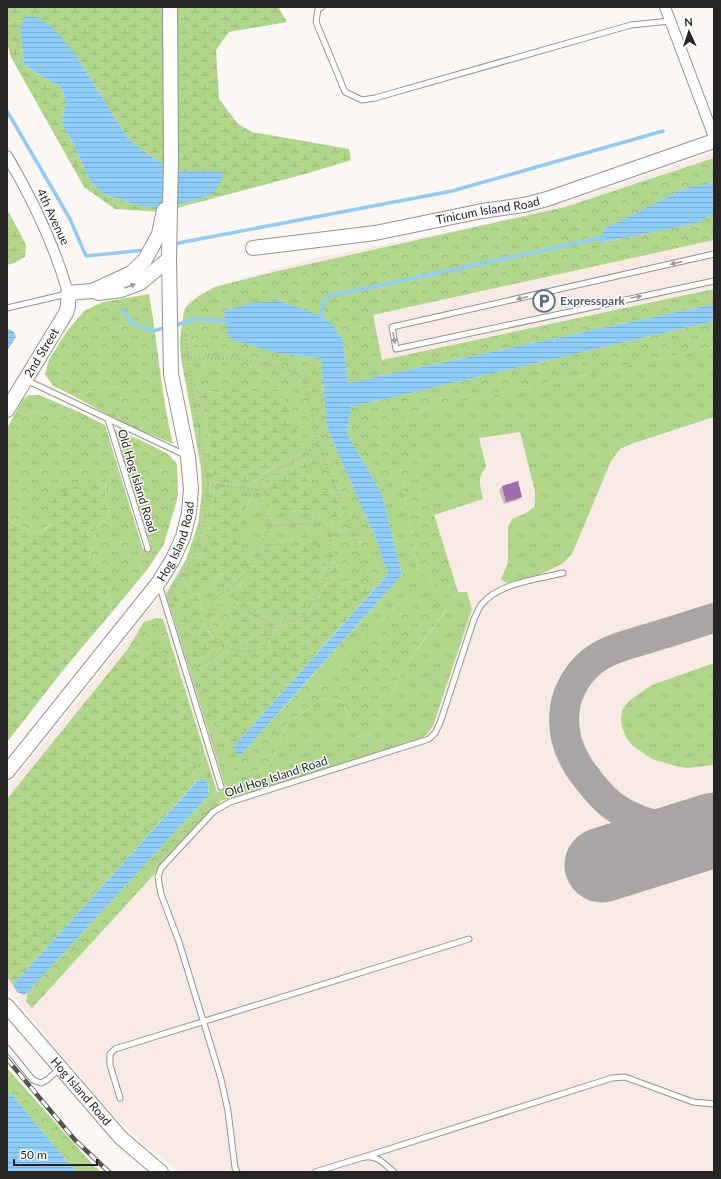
<svg xmlns="http://www.w3.org/2000/svg" width="721" height="1179" font-family="Lato,sans-serif">
<style>
.built{fill:#f7eae4}
.grass{fill:url(#grass-tufts);fill-rule:evenodd}
.forest{fill:url(#forest-crowns)}
.wetland{fill:url(#wetland-marsh);fill-rule:evenodd}
.water{fill:url(#water-rules)}
.shadow{fill:#0003}
.lines{fill:none;stroke-linecap:round;stroke-linejoin:round}
.stream{stroke:#8eccfa;stroke-width:3.5}
.taxiway{stroke:#a8a5a4;stroke-width:30}
.runway{stroke:#a8a5a4;stroke-width:75}
.building{fill:#a16bac}
.lane-casing{stroke:#969290;stroke-width:7}
.street-casing{stroke:#969290;stroke-width:12}
.secondary-casing{stroke:#969290;stroke-width:16}
.path{stroke:#afaba9;stroke-width:2;stroke-dasharray:1 3;stroke-linecap:butt}
.lane{stroke:#fff;stroke-width:5}
.street{stroke:#fff;stroke-width:10}
.secondary{stroke:#fff;stroke-width:14}
.rail-casing{stroke:#555352;stroke-width:4.5}
.rail{stroke:#fff;stroke-width:3;stroke-dasharray:9;stroke-linecap:butt}
.oneway{fill:#9d9c9c}
.labels{text-anchor:middle;stroke-width:3;stroke-linejoin:round;paint-order:stroke}
.street-label{font-size:12px;fill:#262424;stroke:#fff}
.service-label{font-size:12px;font-weight:bold;fill:#4e5e75;stroke:#fff;text-anchor:start}
</style>
<defs>
<pattern id="grass-tufts" width="24" height="20" patternUnits="userSpaceOnUse"><rect width="24" height="20" fill="#b0d68a"/><path d="M3 7l-1-3M5 7V3M7 7l1-3M15 17l-1-3M17 17v-4M19 17l1-3" fill="none" stroke="#97b877"/></pattern>
<pattern id="forest-crowns" width="20" height="18" patternUnits="userSpaceOnUse"><rect width="20" height="18" fill="#b0d68a"/><path d="M2 6a3 3 0 1 1 6 0M12 15a3 3 0 1 1 6 0" fill="none" stroke="#97b877"/></pattern>
<pattern id="wetland-marsh" width="20" height="14" patternUnits="userSpaceOnUse"><rect width="20" height="14" fill="#b0d68a"/><path d="M1 5h8M5 5V1M11 12h8M15 12V8" fill="none" stroke="#97b877"/></pattern>
<pattern id="water-rules" width="6" height="5" patternUnits="userSpaceOnUse"><rect width="6" height="5" fill="#8eccfa"/><path d="M0 2.5h6" fill="none" stroke="#7aafd6"/></pattern>
</defs>
<rect width="100%" height="100%" fill="#fcf7f5"/>
<polygon class="built" points="714,152 714,1172 180,1172 144,1145 123,1125 103,1104 7,989 7,788 67,714 169,585 184,561 192,542 198,523 201,502 202,480 190,404 181,361 179,335 184,308 189,301 196,296 215,286 228,282 316,258 468,228 523,215 624,183"/>
<g class="grass">
<path d="M184 312 189 339 212 354 196 386 206 415 214 482 249 486 266 472 305 451 306 459 281 470 291 512 304 510 331 520 334 538V561L323 590 302 620 278 627 262 653H234L224 652 211 663 196 670 219 737 234 746 235 753 240 756 229 776 255 772 270 765 287 724 321 699 343 702 358 737 375 732 403 669 447 609 405 599 316 682 305 684 402 575 382 494 390 476 402 479 418 569 453 598 458 592H467L472 609 433 726 426 735 415 741 221 801 217 792 208 796C209 788 210 784 204 779H199L193 785 195 770 205 754 217 792 226 789 166 594 186 560 198 524 202 492 201 467 181 358 180 341ZM214 486 252 498 244 512 248 526 242 536 226 586 224 573 218 578 210 588 199 592 204 627 222 646 172 598 201 569 200 560 209 533ZM288 539 236 602 237 587 249 578 267 547Z"/>
<path d="M714 347V417L631 444 620 449 611 461 572 554 562 564 541 574 507 583 501 579 508 563V527L512 519 524 514 535 507V491L520 432 479 438 486 466C485 470 482 471 481 475 478 481 482 492 483 499L434 515 402 414Z"/>
<polygon points="127,385 131,388 116,413 121,422 72,395"/>
<polygon points="29,395 39,395 77,411 55,417 35,411 10,423 23,399"/>
<polygon points="115,430 138,439 120,447"/>
<polygon points="714,663 714,765 687,768 676,766 652,759 633,746 626,737 622,727 621,720 622,710 629,701 652,685"/>
</g>
<g class="forest">
<polygon points="714,158 714,183 685,188 604,229 599,243 697,223 714,213 714,240 373,315 382,360 714,289 714,304 348,383 343,341 278,353 321,358 327,428 375,537 388,574 375,588 343,580 334,561 334,538 331,520 344,513 335,492 313,489 306,474 305,451 250,389 233,394 206,391 199,397 196,386 212,354 189,339 184,312 186,307 199,296 215,287 278,271 565,207"/>
<path d="M149 294C158 344 161 395 173 444L121 422 116 413 117 401 131 388 127 385 72 395 53 386 45 374 49 360 67 331 84 311 103 302Z"/>
<polygon points="714,321 714,347 403,414 458,592 453,599 418,569 402,479 390,476 382,494 347,434 351,407"/>
<polygon points="35,411 55,417 77,411 105,425 143,549 151,546 120,447 138,439 168,454 177,464 178,496 164,544 147,570 112,612 106,593 115,577 90,556 96,528 110,515 105,499 106,474 39,534 15,524 7,519 7,428 10,423"/>
<polygon points="405,599 447,608 403,669 375,732 358,737 343,702 321,699 287,724 270,765 255,772 255,781 231,787 229,776 240,756 305,684 316,682"/>
<polygon points="220,605 231,607 228,610 229,626 216,632 211,620"/>
<polygon points="156,618 163,619 182,680 171,666 141,651 127,650 144,622"/>
<polygon points="217,792 221,801 32,1008 26,1001 28,992 208,796"/>
<polygon points="7,1068 93,1165 101,1172 78,1172 70,1165 14,1097 7,1091"/>
</g>
<g class="wetland">
<path d="M7 7H278L287 22 229 32 216 50 219 99 238 124 252 132 349 149 351 160 309 173 162 212 115 209 84 187 11 57 7 43ZM20 28 74 52 129 140 156 160 183 171H221L137 205 104 194 90 181 73 143 62 124 66 102 62 88 24 65Z"/>
<polygon points="7,210 19,231 26,245 25,257 14,263 7,265"/>
<polygon points="250,389 281,391 305,451 266,472 249,486 214,482 206,415 199,397 206,391 233,394"/>
<polygon points="306,459 306,474 313,489 335,492 344,513 331,520 304,510 291,512 270,508 263,491 266,480 281,470"/>
<polygon points="106,473 105,499 110,515 96,528 90,556 116,577 106,593 112,612 68,664 7,742 7,519 15,524 39,534 51,524 52,497"/>
<path d="M214 486 245 492 252 497 244 512 248 526 242 536 238 550 253 553C248 568 238 577 226 586L223 573 218 578 210 588 199 592 204 627 222 646 209 659 195 666 172 598 192 572 201 569 200 560 209 533Z"/>
<polygon points="310,527 319,537 316,552 325,562 322,581 310,603 295,618 277,621 236,602 233,593 237,587 249,578 258,559 267,547 288,539"/>
<polygon points="334,561 343,580 375,588 234,746 219,737 195,670 211,663 224,652 234,653 262,652 278,627 302,620 323,590"/>
<polygon points="231,607 269,626 268,637 258,648 233,646 216,632 229,626 228,610"/>
<polygon points="157,643 171,666 182,680 205,754 195,770 193,785 13,985 7,977 7,799 127,650 141,651"/>
</g>
<g class="water">
<polygon points="35,16 52,27 74,52 129,140 156,160 183,171 221,171 223,178 214,193 196,200 160,208 137,205 104,194 90,181 73,143 62,124 66,102 62,88 24,65 20,27 25,17"/>
<polygon points="714,183 714,213 697,223 599,243 604,229 685,188"/>
<polygon points="279,301 309,311 331,322 343,341 348,383 714,304 714,321 351,407 347,434 382,494 402,575 240,756 235,753 234,746 388,574 375,537 327,428 321,358 278,353 229,339 224,311 252,303"/>
<polygon points="7,328 14,332 16,337 7,351"/>
<path d="M199 779H204C210 784 209 788 208 796L28 992 24 995 17 992 13 985Z"/>
<polygon points="7,1091 14,1097 70,1165 78,1172 7,1172"/>
</g>
<polygon class="shadow" points="517,483 521,497 518,500 504,504 499,490 502,487"/>
<g class="lines">
<g class="stream">
<polyline points="7,111 70,219 86,256 145,250"/>
<polyline points="173,244 452,191 663,131"/>
<polyline points="123,310 132,323 153,331 167,327"/>
<polyline points="321,321 323,302 330,296 605,237"/>
<polyline points="173,326 195,319 229,321"/>
</g>
<path class="taxiway" d="M710 831C684 831 654 828 630 816 612 808 601 796 589 781 585 775 580 770 577 764 557 731 560 693 587 666 604 649 631 644 653 637 673 631 694 624 714 618"/>
<polyline class="runway" points="602,865 714,830"/>
</g>
<polygon class="building" points="518,481 522,497 506,502 502,486"/>
<g class="lines">
<g class="lane-casing">
<g id="lane">
<polyline points="322,7 318,9 316,22 345,92 362,100 375,98 631,25 670,21"/>
<polyline points="714,254 392,327 396,349 714,281"/>
<polyline points="7,308 67,294"/>
<polyline points="26,380 185,455"/>
<polyline points="108,419 148,549"/>
<polyline points="159,584 221,787"/>
<polyline points="7,1048 33,1080 41,1083 47,1080 59,1069"/>
<polyline points="120,1098 110,1065 110,1054 115,1049 469,939"/>
<polyline points="364,1157 612,1078 625,1077 693,1102 714,1104"/>
<path d="M237 1172 235 1168 228 1111 221 1079 179 942 161 894 158 877 161 868 213 812 230 802 429 739 435 733 440 723 474 619C476 615 478 610 481 605 498 583 538 579 563 573"/>
<path d="M315 1172 364 1157C378 1155 384 1164 394 1172"/>
</g>
</g>
<g class="street-casing">
<g id="street">
<polyline points="665,7 714,137"/>
<path d="M7 156C33 200 54 243 68 293"/>
</g>
</g>
<g class="secondary-casing">
<g id="secondary">
<path id="s1" d="M253 248 375 233 482 211 524 205 547 199 714 141"/>
<polyline points="98,293 121,290 140,283 169,259"/>
<path id="s2" d="M7 410 66 313 68 306V293L92 291 131 273 145 260 159 234 164 210"/>
<path id="s3" d="M7 772 159 582 173 559 183 537 189 513 191 489 188 457 171 374 169 259 171 158 170 7"/>
<path id="s4" d="M7 1006 121 1138 161 1172"/>
</g>
</g>
<g class="path">
<polyline points="187,358 242,359 281,367 304,378"/>
<polyline points="317,359 304,378 318,443 353,534 361,564 372,585"/>
<polyline points="208,484 256,490 270,526"/>
<polyline points="256,490 264,477 305,455 318,444"/>
<path d="M321 523 330 536V563L323 585 314 601 300 619 274 625 268 640 262 649C251 651 236 653 227 647 219 643 213 632 208 625L213 599 228 590 245 575 270 526Z"/>
<polyline points="330,536 352,534"/>
<polyline points="228,590 233,604 274,625"/>
<polyline points="170,594 192,560 204,523 208,484 204,455 194,404 185,336"/>
<polyline points="192,668 210,661 225,647"/>
</g>
<use href="#lane" class="lane"/>
<use href="#street" class="street"/>
<use href="#secondary" class="secondary"/>
<g class="rail-casing">
<polyline id="rail" points="7,1059 75,1140 109,1172"/>
</g>
<use href="#rail" class="rail"/>
</g>
<defs><path id="oneway-solid" d="M-6-.8H1V-3.2L6.5 0L1 3.2V.8H-6Z"/></defs>
<g class="oneway">
<use href="#oneway-solid" transform="translate(676 263) rotate(167)"/>
<use href="#oneway-solid" transform="translate(130 286) rotate(-20)"/>
<use href="#oneway-solid" transform="translate(636 297) rotate(-12)"/>
<use href="#oneway-solid" transform="translate(522 298) rotate(167)"/>
<use href="#oneway-solid" transform="translate(394 338) rotate(80)"/>
</g>
<defs>
<g id="parking-ring" transform="scale(1.15)"><circle r="9.5" fill="#fff" stroke="#5c6f8a" stroke-width="1.5"/><path d="M-3.5-5.5H1a3.5 3.5 0 0 1 0 7H-1V5.5H-3.5ZM-1-3.4V-.6H.8a1.4 1.4 0 0 0 0-2.8Z" fill="#5c6f8a"/></g>
</defs>
<g fill-rule="evenodd">
<use href="#parking-ring" x="544" y="301"/>
</g>
<g class="labels">
<g class="street-label">
<text dy="4" stroke="none"><textPath href="#s1" startOffset="238">Tinicum Island Road</textPath></text>
<text transform="translate(53 217) rotate(65)" y="4">4th Avenue</text>
<text dy="4" stroke="none"><textPath href="#s2" startOffset="67">2nd Street</textPath></text>
<text transform="translate(137 481) rotate(73)" y="4">Old Hog Island Road</text>
<text dy="4" stroke="none"><textPath href="#s3" startOffset="288">Hog Island Road</textPath></text>
<text transform="translate(276 777) rotate(-18)" y="4">Old Hog Island Road</text>
<text dy="4" stroke="none"><textPath href="#s4" startOffset="113">Hog Island Road</textPath></text>
</g>
<g class="service-label">
<text x="560" y="305">Expresspark</text>
</g>
</g>
<rect width="721" height="1179" fill="none" stroke="#262424" stroke-width="16"/>
<g transform="translate(689 32) rotate(357)" stroke="#ffffff" stroke-width="3" paint-order="stroke">
<path d="M0-3L7 15L0 10L-7 15Z" fill="#262424"/>
<text y="-6" font-size="11" font-weight="bold" text-anchor="middle" fill="#262424">N</text>
</g>
<path d="M14 1159v6h83v-6" fill="none" stroke="#262424" stroke-width="2"/>
<text x="20" y="1159" font-size="12" fill="#262424" stroke="#ffffff" stroke-width="3" paint-order="stroke">50 m</text>
</svg>
